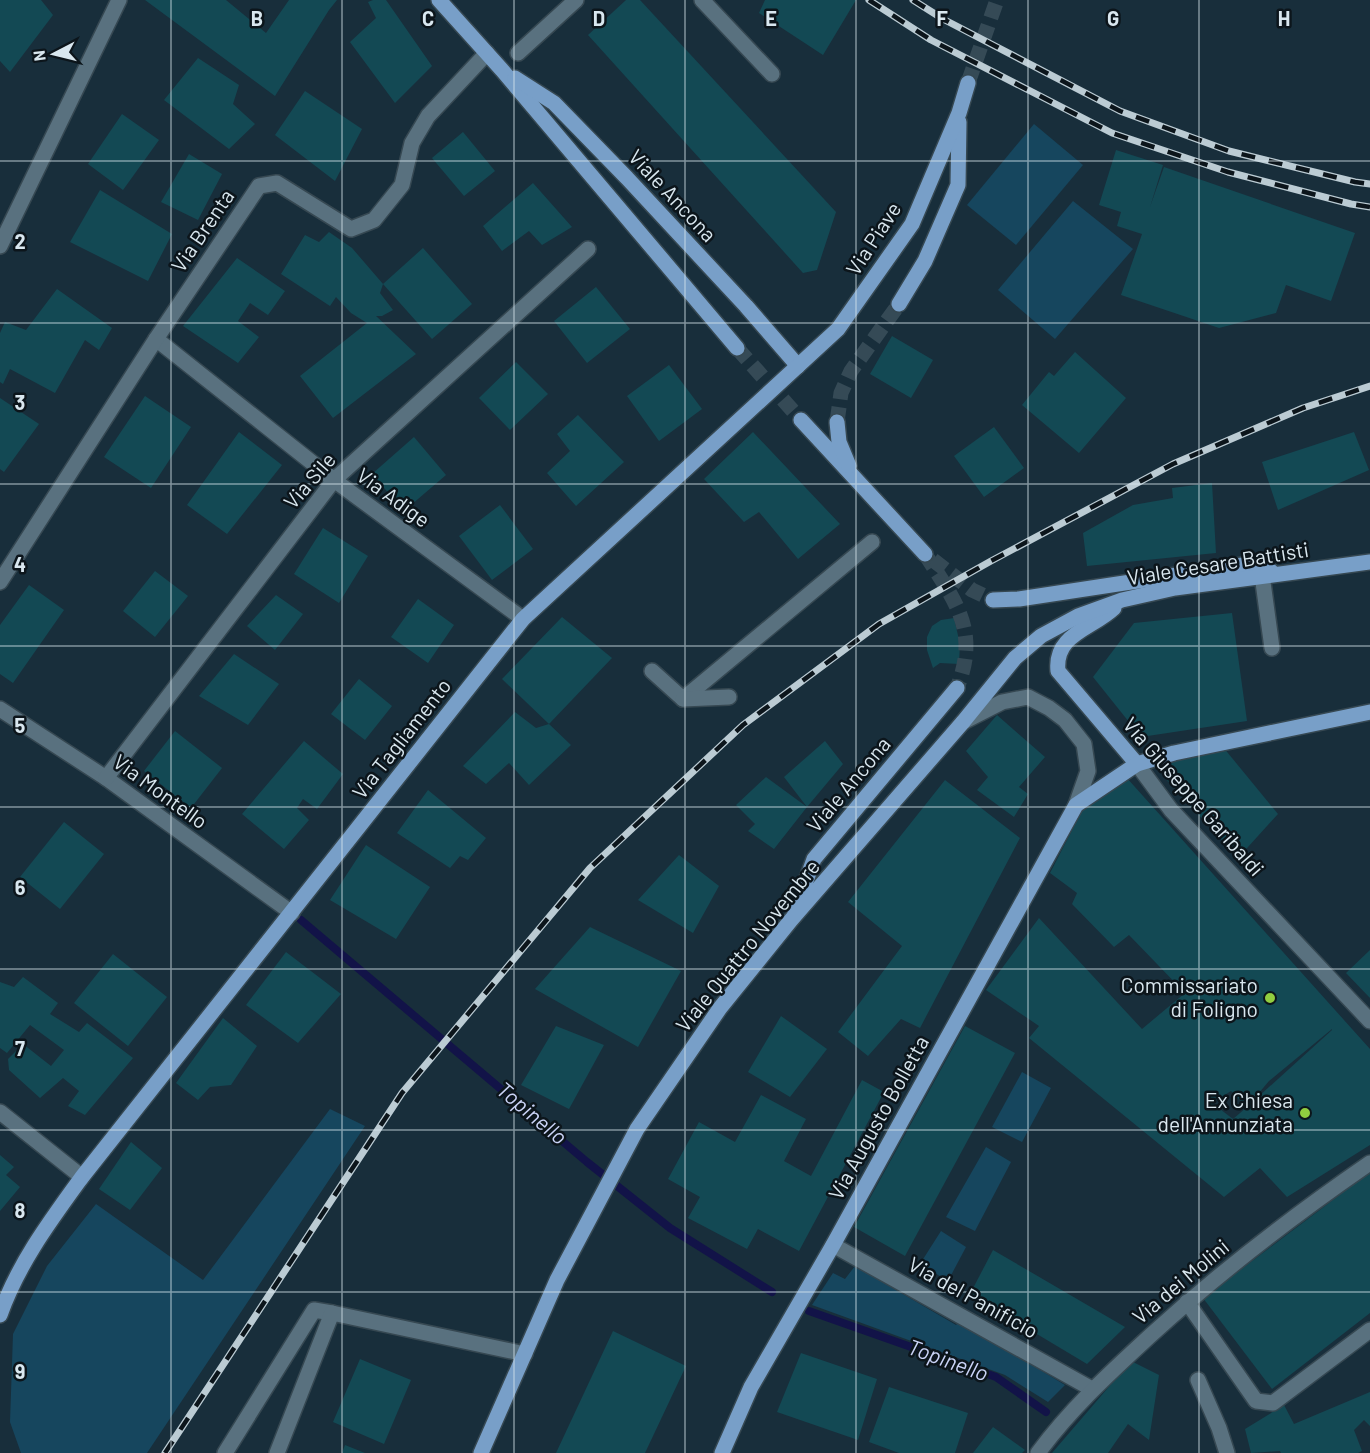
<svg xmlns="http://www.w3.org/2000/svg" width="1370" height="1453" font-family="Barlow,sans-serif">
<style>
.green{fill:#16465e}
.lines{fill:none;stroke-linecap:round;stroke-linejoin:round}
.stream{stroke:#121348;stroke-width:8}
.building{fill:#134954;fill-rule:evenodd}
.major-tunnel{stroke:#354a56;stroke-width:15;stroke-dasharray:15 8;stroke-linecap:butt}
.minor-casing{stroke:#364852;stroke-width:18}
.major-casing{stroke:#364852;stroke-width:18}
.minor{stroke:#59717f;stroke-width:15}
.major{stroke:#789fc8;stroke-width:15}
.rail-casing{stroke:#bbcbd3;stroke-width:7}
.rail{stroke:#0c151b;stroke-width:4.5;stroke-dasharray:14;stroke-linecap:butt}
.grid{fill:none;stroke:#d9e7ef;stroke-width:1.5;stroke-opacity:0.55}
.poi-dot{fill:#91cd40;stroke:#0c151b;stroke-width:2}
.labels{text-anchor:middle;stroke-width:5;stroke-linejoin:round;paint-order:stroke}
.street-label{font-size:21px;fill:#d9e7ef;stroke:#0c151b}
.poi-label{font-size:21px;fill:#d9e7ef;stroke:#0c151b;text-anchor:end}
.water-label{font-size:22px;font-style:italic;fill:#cad3f6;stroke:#0c151b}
.grid-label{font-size:20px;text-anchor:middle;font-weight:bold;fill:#d9e7ef;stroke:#0c151b;stroke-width:5;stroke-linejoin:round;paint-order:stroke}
</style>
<rect width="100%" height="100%" fill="#182e3b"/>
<g class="green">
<polygon points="1034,124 1083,165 1016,245 967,205"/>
<polygon points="1073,201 1133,249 1055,339 998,290"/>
<polygon points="1022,1072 1051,1088 1022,1142 992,1127"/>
<polygon points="330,1109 365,1126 147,1453 21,1453 10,1422 13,1334 47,1266 96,1204 203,1280"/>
<polygon points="986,1147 1011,1162 975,1231 946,1217"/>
<polygon points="941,1231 966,1247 948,1281 920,1264"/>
<polygon points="855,1266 956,1325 960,1321 1065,1385 1048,1402 1005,1375 812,1305 833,1273 845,1279"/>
</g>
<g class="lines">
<g class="stream">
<polyline points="301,920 587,1162 670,1228 772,1292"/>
<polyline points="809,1311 996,1377 1046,1412"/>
</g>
</g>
<g class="building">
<polygon points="0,0 41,0 53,15 10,72 0,61"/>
<polygon points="145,0 226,0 266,33 289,0 337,0 329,10 275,96"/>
<polygon points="373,0 386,0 432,66 395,103 350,42 376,18 368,2"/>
<polygon points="626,0 640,0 836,212 817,270 803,273 588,35"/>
<polygon points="765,0 856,0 823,55 759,13"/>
<polygon points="198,58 239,85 233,104 255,124 229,149 164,100"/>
<polygon points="305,91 362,129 335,181 275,135"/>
<polygon points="122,114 159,140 123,190 88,164"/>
<polygon points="463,132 495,171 464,196 432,158"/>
<polygon points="1116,150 1163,165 1150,207 1164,167 1355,233 1331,301 1286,285 1276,313 1219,328 1121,295 1142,234 1117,226 1121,212 1099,205"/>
<polygon points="189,154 222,174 198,220 161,202"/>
<polygon points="533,183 572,227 542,245 529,231 502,251 483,226"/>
<polygon points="100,190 172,234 148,281 70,242"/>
<polygon points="329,232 352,248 383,284 380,293 393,310 382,316 376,316 416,354 333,418 300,376 367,323 351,313 336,297 330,306 281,274 305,235 319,242"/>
<polygon points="423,248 472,304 432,339 383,284"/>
<polygon points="237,258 285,291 268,315 250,303 238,321 259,337 238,363 183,326"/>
<polygon points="596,287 630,329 587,363 554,321"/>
<polygon points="57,289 112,328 99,350 85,340 55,393 10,369 3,384 0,382 0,333 5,322 26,330"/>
<polygon points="892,336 933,360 911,398 870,374"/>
<polygon points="1075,352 1126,398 1079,453 1022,405 1049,372 1054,376"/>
<polygon points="516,362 548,394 510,430 479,398"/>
<polygon points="669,365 702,409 659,441 627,396"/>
<polygon points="145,396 191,427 151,488 104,457"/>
<polygon points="0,398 39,424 4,472 0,469"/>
<polygon points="578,415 624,462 576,506 547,473 570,451 557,434"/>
<polygon points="994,427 1024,468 984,497 954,456"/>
<polygon points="239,432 282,465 227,534 187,505"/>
<polygon points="753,432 840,524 798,559 759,512 744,522 704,479"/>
<polygon points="1354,432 1369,470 1278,510 1262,462"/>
<polygon points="414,437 446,475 404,511 372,474"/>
<polygon points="1212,483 1216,553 1087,566 1083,533 1133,505 1173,498 1172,488"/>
<polygon points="500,505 533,549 492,580 459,536"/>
<polygon points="323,528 368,556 339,603 294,574"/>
<polygon points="155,571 188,596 155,637 123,611"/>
<polygon points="29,585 64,610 13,683 0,674 0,625"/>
<polygon points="276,595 303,614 275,650 247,626"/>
<polygon points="418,599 454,625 428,663 391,637"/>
<polygon points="1232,613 1247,721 1141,737 1093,677 1134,623"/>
<polygon points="562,617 612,658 549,724 502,679"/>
<polygon points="954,618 960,644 959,664 940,663 933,668 927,650 927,637 932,626 941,620"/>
<polygon points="234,654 279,684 248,725 199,696"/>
<polygon points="359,679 392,706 365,740 331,714"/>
<polygon points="515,712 536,728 549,724 571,745 529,785 509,763 486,784 463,766"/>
<polygon points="997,715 1045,757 1019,787 1028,794 1014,817 977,790 988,777 966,751"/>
<polygon points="175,731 222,768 191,808 144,771"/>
<polygon points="304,741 343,774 317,809 303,799 297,808 309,820 284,849 242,814"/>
<polygon points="825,741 843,764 807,807 784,777"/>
<polygon points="1223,747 1278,814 1238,858 1162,775 1172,759"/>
<polygon points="766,777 807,807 774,849 748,831 755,824 736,805"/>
<path d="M1126 777 1370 1049V1145L1287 1197 1260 1168 1224 1197 1029 1038 1039 1026 986 990 1039 918 1142 1029 1185 993 1129 935 1114 947 1072 904 1077 893 1050 873 1082 811ZM1332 1029V1030L1247 1107 1269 1081ZM1231 1091 1247 1107 1233 1119 1212 1103Z"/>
<polygon points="945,780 1020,838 920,1028 901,1019 868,1056 838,1032 902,946 848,902"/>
<polygon points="428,790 486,838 468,860 460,856 450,868 397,833"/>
<polygon points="64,822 104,854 60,909 20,877"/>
<polygon points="366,845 430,887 396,939 330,900"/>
<polygon points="679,855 719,886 693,933 638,900"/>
<polygon points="590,927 681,971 638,1047 535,989"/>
<polygon points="1370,950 1370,998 1346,973"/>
<polygon points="286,952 341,994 298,1043 246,1005"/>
<polygon points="113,954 167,997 128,1046 74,1003"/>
<polygon points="23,977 58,1003 50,1014 79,1032 87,1023 133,1058 85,1115 68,1106 79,1091 63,1078 40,1098 9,1070 8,1059 23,1044 51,1066 64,1050 30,1025 7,1053 0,1048 0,982 14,987"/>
<polygon points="781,1016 827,1049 790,1097 748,1072"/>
<polygon points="223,1018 257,1046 231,1085 210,1087 198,1100 176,1083"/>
<polygon points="556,1026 604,1045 569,1109 521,1085"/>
<polygon points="965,1026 1015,1053 905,1256 854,1227"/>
<polygon points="862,1080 884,1092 799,1251 758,1229 747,1249 688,1218 700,1197 668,1179 699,1122 735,1142 761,1095 806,1119 784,1161 811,1176"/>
<polygon points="131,1142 162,1168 130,1210 99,1189"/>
<polygon points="0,1155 14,1167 6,1175 20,1187 0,1211"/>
<polygon points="1370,1172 1370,1313 1272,1389 1203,1298"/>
<polygon points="993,1250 1125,1327 1087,1364 970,1294"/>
<polygon points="613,1331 686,1366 645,1453 556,1453"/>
<polygon points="801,1353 877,1379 858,1440 777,1412"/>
<polygon points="360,1359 411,1380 384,1444 333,1422"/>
<polygon points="1131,1361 1159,1375 1149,1440 1128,1424 1108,1453 1052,1453"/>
<polygon points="889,1387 968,1413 955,1453 899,1453 869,1442"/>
<polygon points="1370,1392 1370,1426 1364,1420 1354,1430 1362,1451 1358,1453 1281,1453 1280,1451 1251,1453 1245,1429 1284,1405 1294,1424"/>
<polygon points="993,1427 1025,1450 1022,1453 973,1453"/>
<polygon points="345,1445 365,1453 342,1453"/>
</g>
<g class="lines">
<g class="major-tunnel">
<polyline points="968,83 997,0"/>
<polyline points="737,348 801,420"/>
<polyline points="837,422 841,393 851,371 899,304"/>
<path d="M925 554C955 601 980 630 957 688"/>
<polyline points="933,560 972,590 993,600"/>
</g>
<g class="minor-casing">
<g id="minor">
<polyline points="702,0 772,74"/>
<polyline points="518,53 576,0"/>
<polyline points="0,246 119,0"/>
<polyline points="156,339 334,480 523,619"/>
<polyline points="1262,575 1272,648"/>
<polyline points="0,582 156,339 259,186 277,183 351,229 374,220 402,185 412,143 428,116 487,53"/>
<polyline points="652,671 683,699 872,542"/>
<polyline points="683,699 729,697"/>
<polyline points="0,709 106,778 292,913"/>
<polyline points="963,722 1002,702 1028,697 1049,708 1065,720 1084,744 1088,771 1076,805"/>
<polyline points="1137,764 1171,810 1370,1021"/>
<polyline points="106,778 334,480 588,249"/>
<polyline points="0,1112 82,1177"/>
<polyline points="833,1245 1092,1389"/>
<polyline points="1187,1302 1256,1401 1273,1403 1370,1330"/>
<polyline points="1198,1380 1219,1428 1227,1453"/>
<polyline points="225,1453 314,1310 332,1313"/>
<polyline points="277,1453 332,1313 525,1354"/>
<path d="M1038 1453C1071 1408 1111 1372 1151 1335 1220 1272 1293 1216 1370 1163"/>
</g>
</g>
<g class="major-casing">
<g id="major">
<polyline points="439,0 502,70 737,348"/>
<polyline points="515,78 554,103 627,178 746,306 798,366"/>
<polyline points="899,304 925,261 958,185 959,122"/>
<polyline points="801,420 925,554"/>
<polyline points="837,422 839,442 849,466"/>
<polyline points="993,600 1019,599 1243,565 1271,571"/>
<path d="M1114 608C1092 629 1054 634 1058 671L1137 764"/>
<polyline points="795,911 814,859 957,688"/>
<path d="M0 1315C18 1264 50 1221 82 1177L523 619 838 329 912 224 959 113 968 83"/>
<polyline points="481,1453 557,1280 637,1129 720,1008 791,920 963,722 1015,658 1041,636 1078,616 1122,600 1175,588 1370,562"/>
<polyline points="722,1453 751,1387 833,1245 1076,805 1137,764 1174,753 1370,712"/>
</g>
</g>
<use href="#minor" class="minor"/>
<use href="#major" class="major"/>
<g class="rail-casing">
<g id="rail">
<polyline points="869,0 931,40 1112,133 1228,172 1351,204 1370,207"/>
<polyline points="913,0 943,19 1120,111 1229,151 1355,182 1370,184"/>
<polyline points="165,1453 402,1093 590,868 743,725 879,624 991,561 1173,464 1303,408 1370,386"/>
</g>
</g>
<use href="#rail" class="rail"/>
</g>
<path class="grid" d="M171 0V1453M342 0V1453M514 0V1453M685 0V1453M856 0V1453M1028 0V1453M1199 0V1453M0 161H1370M0 323H1370M0 484H1370M0 646H1370M0 807H1370M0 969H1370M0 1130H1370M0 1292H1370"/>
<g class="poi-dot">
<circle cx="1270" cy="998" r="6"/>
<circle cx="1305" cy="1113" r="6"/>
</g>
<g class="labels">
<g class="street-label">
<text transform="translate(672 196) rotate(47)" y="7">Viale Ancona</text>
<text transform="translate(203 231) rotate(-56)" y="7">Via Brenta</text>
<text transform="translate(874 239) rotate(-57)" y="7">Via Piave</text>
<text transform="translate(310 481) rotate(-49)" y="7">Via Sile</text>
<text transform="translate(393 498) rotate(36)" y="7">Via Adige</text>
<text transform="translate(1218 564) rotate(-9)" y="7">Viale Cesare Battisti</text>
<text transform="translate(402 739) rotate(-52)" y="7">Via Tagliamento</text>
<text transform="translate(849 785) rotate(-50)" y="7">Viale Ancona</text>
<text transform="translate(160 792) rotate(36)" y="7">Via Montello</text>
<text transform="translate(1193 797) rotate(49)" y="7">Via Giuseppe Garibaldi</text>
<text transform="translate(748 946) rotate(-51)" y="7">Viale Quattro Novembre</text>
<text transform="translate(879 1118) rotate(-61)" y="7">Via Augusto Bolletta</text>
<text transform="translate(1181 1282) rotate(-40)" y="7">Via dei Molini</text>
<text transform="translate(973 1298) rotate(29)" y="7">Via del Panificio</text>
</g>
<g class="poi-label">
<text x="1258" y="993">Commissariato<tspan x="1258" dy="24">di Foligno</tspan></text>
<text x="1293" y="1108">Ex Chiesa<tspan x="1293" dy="24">dell'Annunziata</tspan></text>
</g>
<g class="water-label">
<text transform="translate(532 1113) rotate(40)" y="8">Topinello</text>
<text transform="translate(948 1360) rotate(20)" y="8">Topinello</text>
</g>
</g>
<g class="grid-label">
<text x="257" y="26">B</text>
<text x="428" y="26">C</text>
<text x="599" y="26">D</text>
<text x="771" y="26">E</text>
<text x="942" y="26">F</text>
<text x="1113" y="26">G</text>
<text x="1284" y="26">H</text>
<text x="20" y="249">2</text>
<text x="20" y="410">3</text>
<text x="20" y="572">4</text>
<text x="20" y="733">5</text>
<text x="20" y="895">6</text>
<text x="20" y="1056">7</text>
<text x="20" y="1218">8</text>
<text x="20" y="1379">9</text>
</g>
<g transform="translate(54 54) rotate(263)" stroke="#0c151b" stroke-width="4.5" paint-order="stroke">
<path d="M0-4.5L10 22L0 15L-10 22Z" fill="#d9e7ef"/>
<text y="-9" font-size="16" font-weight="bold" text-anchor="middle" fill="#d9e7ef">N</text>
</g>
</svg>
